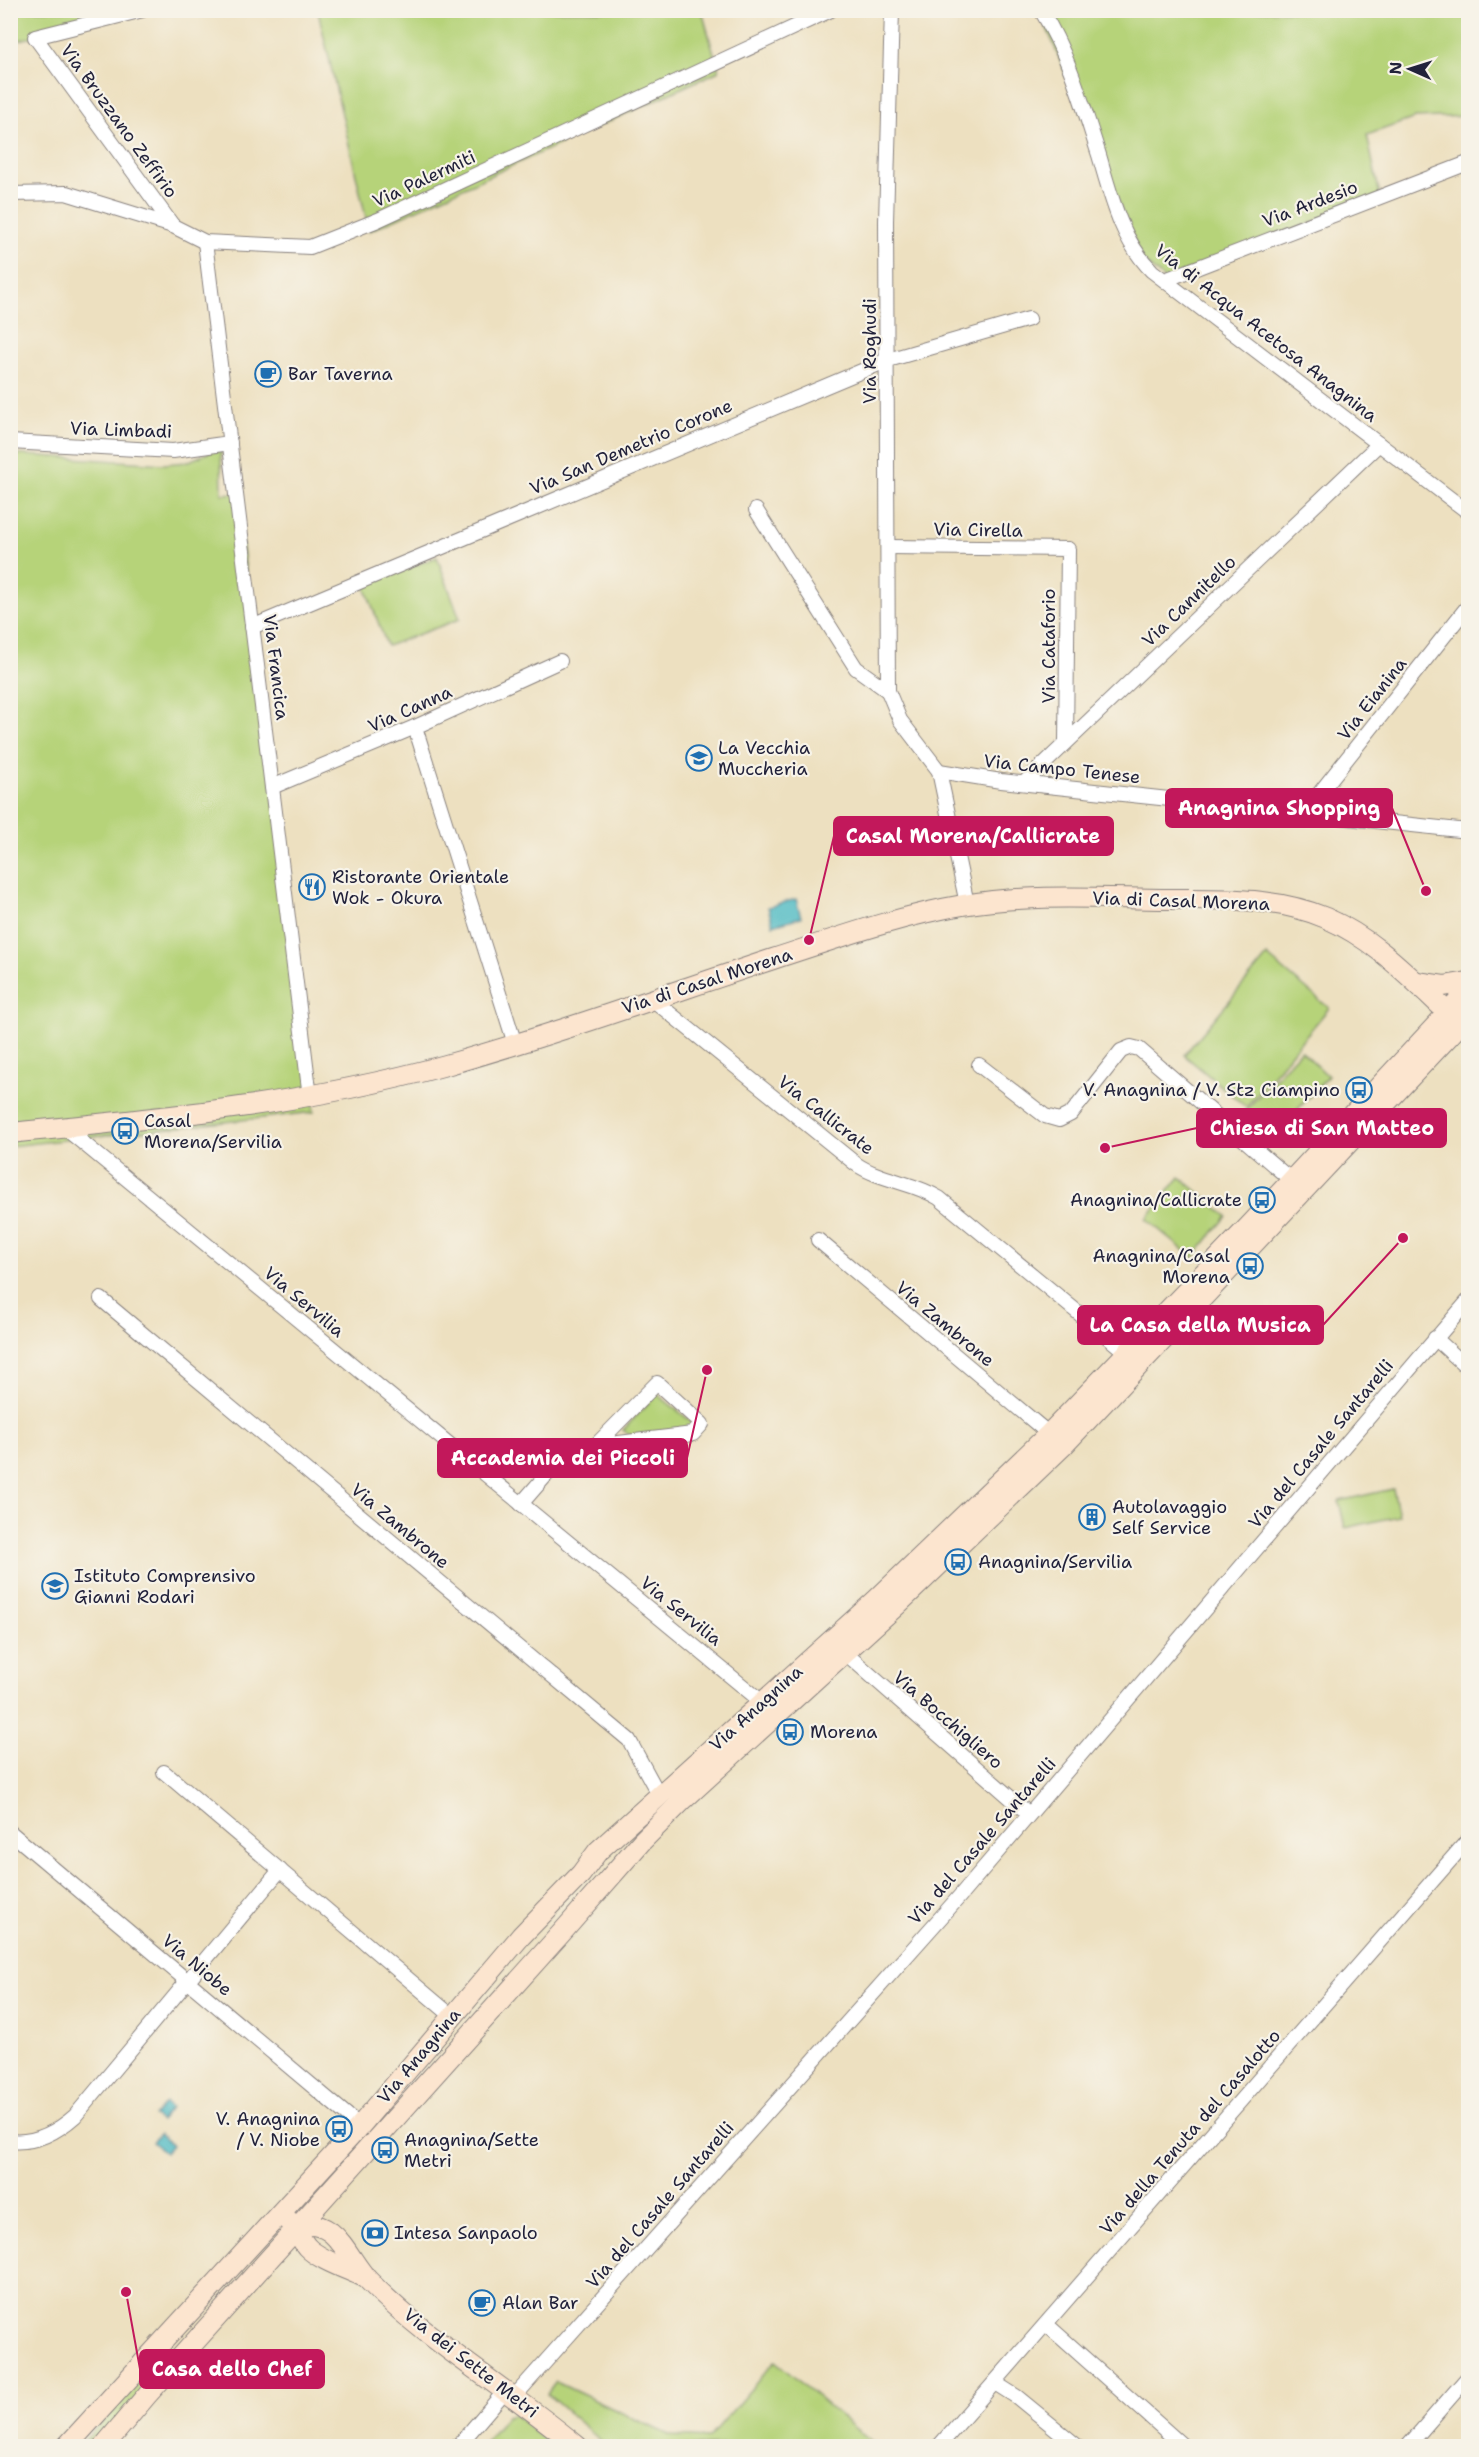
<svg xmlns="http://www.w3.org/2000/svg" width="1479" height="2457" font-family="'Shantell Sans',sans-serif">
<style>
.green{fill:#b6d379;stroke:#6c7a5a;stroke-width:1.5}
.water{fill:#4bb9c3;stroke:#366e7f;stroke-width:1.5}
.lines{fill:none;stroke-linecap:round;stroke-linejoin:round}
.street-casing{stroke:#88817e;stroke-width:16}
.secondary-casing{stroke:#88817e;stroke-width:22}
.street{stroke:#fff;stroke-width:14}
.secondary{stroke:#fce5cf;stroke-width:20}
.labels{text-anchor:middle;stroke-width:4.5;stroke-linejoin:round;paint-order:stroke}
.street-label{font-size:18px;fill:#22223b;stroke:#f7f3e8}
.poi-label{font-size:18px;fill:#22223b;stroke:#f7f3e8;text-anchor:start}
.leader{fill:none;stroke:#c2185b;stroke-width:2}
.callout-dot{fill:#c2185b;stroke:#f7f3e8;stroke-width:2}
.callout{fill:#c2185b;stroke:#c2185b;stroke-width:2}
.callout-label{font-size:20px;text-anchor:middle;font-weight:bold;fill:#fff}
</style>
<rect width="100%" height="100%" fill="#f7f3e8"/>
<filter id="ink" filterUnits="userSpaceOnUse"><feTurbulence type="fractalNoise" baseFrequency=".0167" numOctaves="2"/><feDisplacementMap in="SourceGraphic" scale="12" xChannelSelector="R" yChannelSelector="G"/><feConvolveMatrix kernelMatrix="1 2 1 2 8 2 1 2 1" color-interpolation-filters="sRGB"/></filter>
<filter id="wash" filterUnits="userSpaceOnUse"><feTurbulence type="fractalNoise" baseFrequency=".008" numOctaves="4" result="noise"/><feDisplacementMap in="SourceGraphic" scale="24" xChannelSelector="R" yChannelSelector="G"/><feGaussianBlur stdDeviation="1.35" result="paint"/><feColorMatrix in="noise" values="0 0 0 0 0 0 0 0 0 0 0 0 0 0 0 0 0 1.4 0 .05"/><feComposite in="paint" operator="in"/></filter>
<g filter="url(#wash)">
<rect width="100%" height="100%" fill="#ede0c0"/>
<g class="green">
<polygon points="11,10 142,11 11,42"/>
<polygon points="318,11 702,11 719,71 369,231"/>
<polygon points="1040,11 1468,11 1468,116 1415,118 1367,135 1380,196 1165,280 1142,260"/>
<polygon points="221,450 222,494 236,493 314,1112 11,1146 10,454 164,464 187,462 212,451"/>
<polygon points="437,557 460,619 387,646 364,584"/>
<polygon points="1267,956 1329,1008 1246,1107 1184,1055"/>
<polygon points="1301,1050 1328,1076 1271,1139 1243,1113"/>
<polygon points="1180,1177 1227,1216 1193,1258 1146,1219"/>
<polygon points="657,1394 693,1423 689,1429 630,1436 623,1430"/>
<polygon points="1393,1489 1399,1516 1345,1528 1339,1501"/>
<polygon points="185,2340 95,2446 80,2446 117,2404 181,2342"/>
<polygon points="775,2361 876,2446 607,2446 547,2394 556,2382 671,2436 709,2438"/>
<polygon points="514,2414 551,2446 482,2446 507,2416"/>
</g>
<g class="water">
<polygon points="796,899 801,917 773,925 768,907"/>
<polygon points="165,2103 171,2108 160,2121 154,2116"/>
<polygon points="159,2134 172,2145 165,2153 152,2142"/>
</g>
</g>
<g filter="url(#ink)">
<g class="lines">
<g class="street-casing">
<g id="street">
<polyline points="143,10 35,37 173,226"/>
<polyline points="892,10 886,221 888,691 900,720 939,771 967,904"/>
<path d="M1041 10C1069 55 1083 106 1099 155 1111 196 1121 240 1152 271L1468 512"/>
<polyline points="10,194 66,193 173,226 205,242 310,247 378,220 831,10"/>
<polyline points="205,242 310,1097"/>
<polyline points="1165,280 1468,163"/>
<polyline points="10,442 173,451 230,443"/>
<polyline points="756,510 856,668 888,691"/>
<polyline points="888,547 1068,549 1066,742"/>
<polyline points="252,627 888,360 1029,319"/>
<polyline points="415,727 515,1044"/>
<polyline points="939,771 1001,781 1468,831"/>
<polyline points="1024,783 1379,444"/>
<polyline points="272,787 415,727 560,661"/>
<polyline points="1303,814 1468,606"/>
<path d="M652 999 856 1164C881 1181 913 1182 939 1198L1127 1353"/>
<polyline points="979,1065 1045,1116 1059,1120 1071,1114 1121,1051 1131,1047 1139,1049 1291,1180"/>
<polyline points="65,1128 762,1702"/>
<polyline points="818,1240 1049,1434"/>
<polyline points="101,1299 629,1740 659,1795"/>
<polyline points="1435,1338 1468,1368"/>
<polyline points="521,1504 569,1449 693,1434 702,1424 657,1383 596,1445"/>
<polyline points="842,1655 851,1658 1029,1814"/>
<polyline points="164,1772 453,2017"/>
<polyline points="10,1832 360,2126"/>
<path d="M10 2141C36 2144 57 2132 75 2116L280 1870"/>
<polyline points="1046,2324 1183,2446"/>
<polyline points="995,2383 1017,2397 1077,2446"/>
<polyline points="514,2397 959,1897 1468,1301"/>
<polyline points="458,2446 505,2391"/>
<polyline points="939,2446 1468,1840"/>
<polyline points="1408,2446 1468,2377"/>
</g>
</g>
<g class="secondary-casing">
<g id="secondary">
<polyline points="1417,982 1444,986 1468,982"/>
<path d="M10 1133C158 1118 303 1105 446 1065 556 1034 664 995 773 959 835 939 898 916 963 905 1028 894 1095 898 1161 899 1216 899 1275 896 1326 918 1379 941 1416 984 1457 1021"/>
<path d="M288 2220C298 2228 299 2238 307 2247 318 2259 347 2269 362 2276"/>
<path d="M297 2227C336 2215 346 2257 368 2280 430 2344 509 2389 577 2446"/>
<polyline points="67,2446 360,2126 521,1936 581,1874 598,1851 875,1601 1049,1434 1252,1223 1468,991"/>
<polyline points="104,2446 147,2395 565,1929 642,1841 684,1799 898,1604 1064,1445 1468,1016"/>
</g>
</g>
<use href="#street" class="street"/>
<use href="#secondary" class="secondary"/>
</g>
</g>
<defs>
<g id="cafe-ring" transform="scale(1.35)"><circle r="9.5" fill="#f7f3e8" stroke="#1f6fb2" stroke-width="1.5"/><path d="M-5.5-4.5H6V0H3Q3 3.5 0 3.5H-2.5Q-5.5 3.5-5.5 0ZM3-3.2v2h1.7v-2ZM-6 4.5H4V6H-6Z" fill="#1f6fb2"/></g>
<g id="school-ring" transform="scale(1.35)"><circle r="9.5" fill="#f7f3e8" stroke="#1f6fb2" stroke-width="1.5"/><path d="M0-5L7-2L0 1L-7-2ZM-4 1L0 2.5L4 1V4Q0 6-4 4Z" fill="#1f6fb2"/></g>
<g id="restaurant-ring" transform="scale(1.35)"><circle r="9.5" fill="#f7f3e8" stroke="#1f6fb2" stroke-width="1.5"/><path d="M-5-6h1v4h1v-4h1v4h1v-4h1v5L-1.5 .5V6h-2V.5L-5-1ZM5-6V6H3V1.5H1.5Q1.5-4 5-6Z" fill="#1f6fb2"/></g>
<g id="bus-ring" transform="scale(1.35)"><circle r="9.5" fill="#f7f3e8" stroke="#1f6fb2" stroke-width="1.5"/><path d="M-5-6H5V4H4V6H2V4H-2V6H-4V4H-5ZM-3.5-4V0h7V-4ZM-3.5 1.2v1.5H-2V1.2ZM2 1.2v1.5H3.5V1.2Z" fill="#1f6fb2"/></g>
<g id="building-ring" transform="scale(1.35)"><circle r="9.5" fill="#f7f3e8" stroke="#1f6fb2" stroke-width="1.5"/><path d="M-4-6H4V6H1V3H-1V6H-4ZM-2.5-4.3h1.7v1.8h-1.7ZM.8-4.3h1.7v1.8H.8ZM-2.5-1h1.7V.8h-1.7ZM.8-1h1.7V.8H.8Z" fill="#1f6fb2"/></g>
<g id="bank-ring" transform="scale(1.35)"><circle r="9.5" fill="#f7f3e8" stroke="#1f6fb2" stroke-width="1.5"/><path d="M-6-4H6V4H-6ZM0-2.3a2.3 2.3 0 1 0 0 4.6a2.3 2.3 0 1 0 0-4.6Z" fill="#1f6fb2"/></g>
</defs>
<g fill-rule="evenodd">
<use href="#cafe-ring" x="268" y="374"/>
<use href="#school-ring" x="699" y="758"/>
<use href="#restaurant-ring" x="312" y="887"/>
<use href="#bus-ring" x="1359" y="1090"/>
<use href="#bus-ring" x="125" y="1131"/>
<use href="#bus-ring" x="1262" y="1200"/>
<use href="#bus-ring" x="1250" y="1266"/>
<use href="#building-ring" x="1092" y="1517"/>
<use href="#bus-ring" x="958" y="1562"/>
<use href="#school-ring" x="55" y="1586"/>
<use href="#bus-ring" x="790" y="1732"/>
<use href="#bus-ring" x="339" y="2129"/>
<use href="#bus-ring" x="385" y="2150"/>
<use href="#bank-ring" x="375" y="2233"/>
<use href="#cafe-ring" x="482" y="2303"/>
</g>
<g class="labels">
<g class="street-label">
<text transform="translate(119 121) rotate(54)" y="6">Via Bruzzano Zeffirio</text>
<text transform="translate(424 179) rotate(-25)" y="6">Via Palermiti</text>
<text transform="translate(1310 204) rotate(-21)" y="6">Via Ardesio</text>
<text transform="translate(1266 333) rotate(38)" y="6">Via di Acqua Acetosa Anagnina</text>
<text transform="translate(870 351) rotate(-90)" y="6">Via Roghudi</text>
<text transform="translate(121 430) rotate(2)" y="6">Via Limbadi</text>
<text transform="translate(631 447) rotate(-23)" y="6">Via San Demetrio Corone</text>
<text transform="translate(978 530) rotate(1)" y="6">Via Cirella</text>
<text transform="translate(1189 601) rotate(-44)" y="6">Via Cannitello</text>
<text transform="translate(1049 646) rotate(-90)" y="6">Via Cataforio</text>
<text transform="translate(276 667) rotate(83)" y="6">Via Francica</text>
<text transform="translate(1372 699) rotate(-52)" y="6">Via Eianina</text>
<text transform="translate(410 709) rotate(-24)" y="6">Via Canna</text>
<text transform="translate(1062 769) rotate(6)" y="6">Via Campo Tenese</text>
<text transform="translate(1181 901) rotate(2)" y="6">Via di Casal Morena</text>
<text transform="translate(707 981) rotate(-18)" y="6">Via di Casal Morena</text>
<text transform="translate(826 1115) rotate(38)" y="6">Via Callicrate</text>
<text transform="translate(304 1302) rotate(40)" y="6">Via Servilia</text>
<text transform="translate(945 1324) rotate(40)" y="6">Via Zambrone</text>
<text transform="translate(1321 1444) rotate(-50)" y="6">Via del Casale Santarelli</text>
<text transform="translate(400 1526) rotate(40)" y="6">Via Zambrone</text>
<text transform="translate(681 1611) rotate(39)" y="6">Via Servilia</text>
<text transform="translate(756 1708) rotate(-42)" y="6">Via Anagnina</text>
<text transform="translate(948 1720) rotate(41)" y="6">Via Bocchigliero</text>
<text transform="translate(982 1841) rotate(-49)" y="6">Via del Casale Santarelli</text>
<text transform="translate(197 1965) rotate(40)" y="6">Via Niobe</text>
<text transform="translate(419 2056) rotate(-50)" y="6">Via Anagnina</text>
<text transform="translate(1190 2132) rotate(-49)" y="6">Via della Tenuta del Casalotto</text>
<text transform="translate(660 2205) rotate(-49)" y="6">Via del Casale Santarelli</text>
<text transform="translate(471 2363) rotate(38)" y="6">Via dei Sette Metri</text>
</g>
<g class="poi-label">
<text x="288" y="380">Bar Taverna</text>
<text x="718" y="754">La Vecchia<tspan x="718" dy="21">Muccheria</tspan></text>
<text x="332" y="883">Ristorante Orientale<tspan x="332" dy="21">Wok - Okura</tspan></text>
<text x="1340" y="1096" text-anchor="end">V. Anagnina / V. Stz Ciampino</text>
<text x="144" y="1127">Casal<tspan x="144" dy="21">Morena/Servilia</tspan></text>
<text x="1242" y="1206" text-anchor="end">Anagnina/Callicrate</text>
<text x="1230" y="1262" text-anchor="end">Anagnina/Casal<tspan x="1230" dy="21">Morena</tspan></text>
<text x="1112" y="1513">Autolavaggio<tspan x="1112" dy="21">Self Service</tspan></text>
<text x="978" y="1568">Anagnina/Servilia</text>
<text x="74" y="1582">Istituto Comprensivo<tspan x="74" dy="21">Gianni Rodari</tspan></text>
<text x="810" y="1738">Morena</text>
<text x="320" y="2125" text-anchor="end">V. Anagnina<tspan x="320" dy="21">/ V. Niobe</tspan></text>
<text x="404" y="2146">Anagnina/Sette<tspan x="404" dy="21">Metri</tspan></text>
<text x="394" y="2239">Intesa Sanpaolo</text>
<text x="502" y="2309">Alan Bar</text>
</g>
</g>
<path class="leader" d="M1426 891L1392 808M809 940L834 836M1105 1148L1197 1128M1403 1238L1323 1325M707 1370L687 1458M126 2292L140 2369"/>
<g class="callout-dot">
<circle cx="1426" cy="891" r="6"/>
<circle cx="809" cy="940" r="6"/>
<circle cx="1105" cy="1148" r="6"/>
<circle cx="1403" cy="1238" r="6"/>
<circle cx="707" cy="1370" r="6"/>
<circle cx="126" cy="2292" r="6"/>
</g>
<g class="callout">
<rect x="1166" y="789" width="226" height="38" rx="6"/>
<rect x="834" y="817" width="279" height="38" rx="6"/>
<rect x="1197" y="1109" width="249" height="38" rx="6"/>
<rect x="1078" y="1306" width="245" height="38" rx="6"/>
<rect x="438" y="1439" width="249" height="38" rx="6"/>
<rect x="140" y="2350" width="184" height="38" rx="6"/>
</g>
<g class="callout-label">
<text x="1279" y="815">Anagnina Shopping</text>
<text x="973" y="843">Casal Morena/Callicrate</text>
<text x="1322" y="1135">Chiesa di San Matteo</text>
<text x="1200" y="1332">La Casa della Musica</text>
<text x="563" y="1465">Accademia dei Piccoli</text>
<text x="232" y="2376">Casa dello Chef</text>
</g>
<rect width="1479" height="2457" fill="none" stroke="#f7f3e8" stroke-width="36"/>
<g transform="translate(1410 69) rotate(273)" stroke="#f7f3e8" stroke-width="4.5" paint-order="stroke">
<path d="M0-4.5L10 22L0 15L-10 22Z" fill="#22223b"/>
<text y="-9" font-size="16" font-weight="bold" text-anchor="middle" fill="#22223b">N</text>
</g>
</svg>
